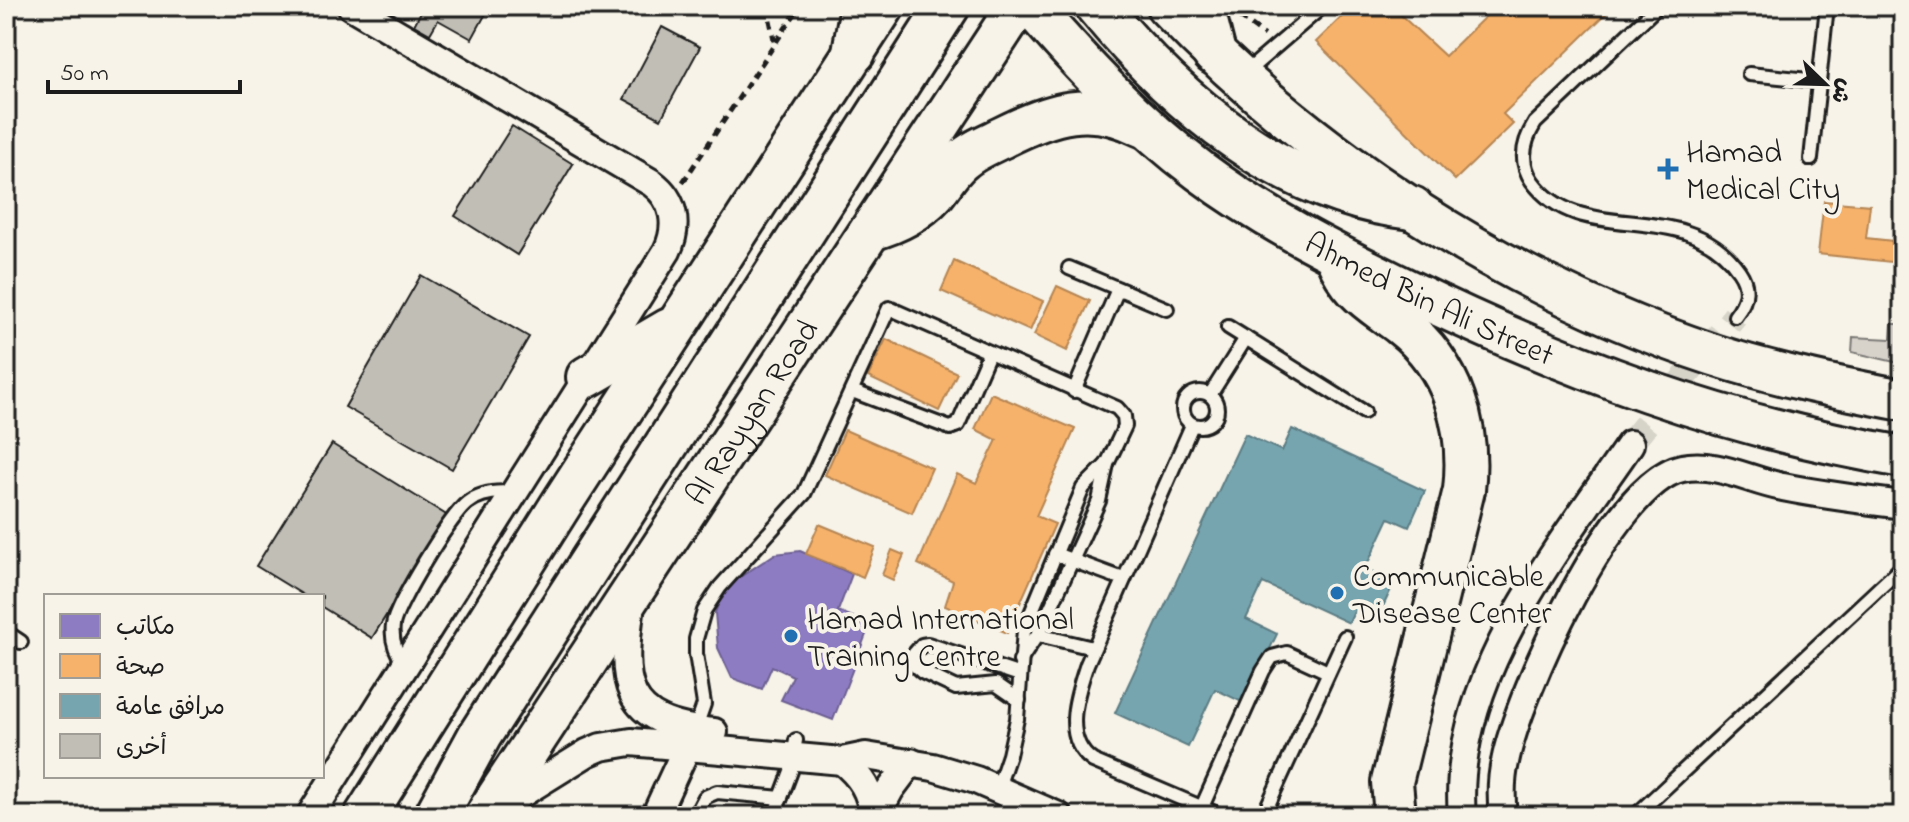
<svg xmlns="http://www.w3.org/2000/svg" width="1909" height="822" font-family="'Indie Flower','Playpen Sans Arabic',sans-serif">
<style>
.green{fill:#d7d3cb;stroke:#7a7874;stroke-width:2}
.offices{fill:#8e7cc3;stroke:#6c5f91;stroke-width:2}
.health{fill:#f6b26b;stroke:#b58553;stroke-width:2}
.public{fill:#76a5af;stroke:#5b7c83;stroke-width:2}
.building{fill:#c0beb5;stroke:#1c1c1c;stroke-width:2}
.lines{fill:none;stroke-linecap:round;stroke-linejoin:round}
.minor-tunnel{stroke:#d6d3c9;stroke-width:26;stroke-dasharray:26 13;stroke-linecap:butt}
.service-casing{stroke:#1c1c1c;stroke-width:18}
.minor-casing{stroke:#1c1c1c;stroke-width:32}
.primary-casing{stroke:#1c1c1c;stroke-width:46}
.trunk-casing{stroke:#1c1c1c;stroke-width:48}
.path{stroke:#1c1c1c;stroke-width:5;stroke-dasharray:8 6;stroke-linecap:butt}
.service{stroke:#f7f3e8;stroke-width:12}
.minor{stroke:#f7f3e8;stroke-width:26}
.primary{stroke:#f7f3e8;stroke-width:40}
.trunk{stroke:#f7f3e8;stroke-width:42}
.poi-dot{fill:#1f6fb2;stroke:#f7f3e8;stroke-width:3}
.labels{text-anchor:middle;stroke-width:8;stroke-linejoin:round;paint-order:stroke}
.poi-label{font-size:32px;fill:#1c1c1c;stroke:#f7f3e8;text-anchor:start}
.street-label{font-size:32px;fill:#1c1c1c;stroke:#f7f3e8}
</style>
<rect width="100%" height="100%" fill="#f7f3e8"/>
<filter id="ink" filterUnits="userSpaceOnUse"><feTurbulence type="fractalNoise" baseFrequency=".0125" numOctaves="2"/><feDisplacementMap in="SourceGraphic" scale="16" xChannelSelector="R" yChannelSelector="G"/><feConvolveMatrix kernelMatrix="1 2 1 2 8 2 1 2 1" color-interpolation-filters="sRGB"/></filter>
<g filter="url(#ink)">
<polygon class="green" points="1892,324 1903,324 1903,364 1852,352 1853,337 1891,339"/>
<polygon class="offices" points="800,551 852,574 838,611 870,624 833,720 781,700 793,676 772,666 762,689 732,678 718,648 715,613 725,587 775,554"/>
<g class="health">
<polygon points="1353,6 1391,6 1445,56 1496,6 1614,6 1503,114 1513,124 1455,180 1316,42"/>
<polygon points="1824,201 1870,205 1866,238 1902,242 1900,263 1818,254"/>
<polygon points="954,261 1043,301 1030,331 941,291"/>
<polygon points="1057,286 1090,301 1067,351 1034,335"/>
<polygon points="886,339 957,373 939,411 868,377"/>
<polygon points="991,393 1075,429 1036,516 1055,524 1007,633 945,606 953,581 918,564 957,474 976,483 997,440 975,429"/>
<polygon points="845,430 932,468 912,513 825,475"/>
<polygon points="819,524 875,547 863,577 806,554"/>
<polygon points="892,550 904,555 893,580 882,575"/>
</g>
<polygon class="public" points="1292,429 1425,491 1409,527 1389,518 1365,569 1394,583 1380,613 1358,603 1349,623 1263,583 1246,619 1277,634 1244,703 1215,689 1188,747 1115,713 1245,434 1282,451"/>
<g class="building">
<polygon points="424,6 490,6 472,39 438,20 430,34 414,25"/>
<polygon points="662,27 700,47 661,119 624,99"/>
<polygon points="512,126 573,164 517,255 455,216"/>
<polygon points="421,275 529,337 452,469 345,407"/>
<polygon points="332,444 448,516 372,638 322,607 322,596 305,596 256,566"/>
</g>
<g class="lines">
<polyline class="minor-tunnel" points="1630,444 1735,316"/>
<g class="service-casing">
<g id="service">
<path d="M1658 6 1535 123C1523 142 1519 162 1532 181 1569 232 1633 215 1685 232 1707 239 1726 252 1739 271 1750 287 1747 301 1735 316"/>
<polyline points="1244,74 1323,6"/>
<polyline points="1749,74 1819,81"/>
<polyline points="1811,159 1827,6"/>
<polyline points="1069,268 1167,309"/>
<polyline points="1228,327 1364,412"/>
<polyline points="852,391 950,428 958,425 989,353"/>
<polyline points="1074,391 1118,289"/>
<circle cx="1200" cy="409" r="17"/>
<polyline points="1210,395 1246,338"/>
<path d="M1192 425 1087 664C1077 694 1061 739 1093 761L1222 816"/>
<polyline points="1055,554 1123,579"/>
<polyline points="6,632 21,642"/>
<polyline points="1038,635 1093,648"/>
<path d="M405 665C396 653 391 640 393 625 396 605 451 515 467 503 481 492 497 491 514 493"/>
<polyline points="1019,700 996,684 956,688 922,672 914,665 914,654 922,645 928,644 1020,675"/>
<polyline points="695,730 704,704 696,654 696,639 704,611 720,587 804,494 889,308 1117,408 1124,416 1125,426 1107,464 1099,501 1041,629 1020,661"/>
<polyline points="997,790 1009,755 1017,719 1024,630 1083,488 1107,464"/>
<polyline points="1202,807 1263,671 1272,657 1287,653 1328,672"/>
<polyline points="695,816 705,797 717,792 781,798"/>
<polyline points="774,816 791,771 796,740"/>
<polyline points="1263,816 1345,637"/>
<polyline points="1635,816 1903,566"/>
</g>
</g>
<g class="minor-casing">
<g id="minor">
<path d="M631 604C620 684 621 723 714 732"/>
<path d="M842 761C861 776 871 792 873 816"/>
<polyline points="492,812 587,753 601,747 631,742 842,761 866,756 933,767 976,780 1058,816"/>
<path d="M310 816 667 251C679 226 675 200 652 183L351 6"/>
<polyline points="655,816 693,734"/>
<polyline points="876,816 890,790 911,762"/>
<path d="M1462 816C1450 680 1558 549 1630 444"/>
<path d="M1503 816C1501 798 1501 779 1505 762 1518 695 1613 482 1682 468 1717 461 1750 481 1783 487 1822 495 1863 500 1903 505"/>
</g>
</g>
<g class="primary-casing">
<g id="primary">
<path id="s1" d="M1031 6C1082 65 1137 124 1200 171 1264 219 1334 254 1405 289 1567 368 1725 427 1903 457"/>
<path d="M1167 6C1313 160 1512 289 1714 355 1776 375 1839 388 1903 400"/>
<path d="M871 230C896 223 917 213 934 194 943 183 950 170 961 161 973 150 989 144 1003 137 1052 112 1091 100 1142 126"/>
<path d="M1335 255C1351 294 1370 301 1401 325 1453 365 1471 427 1464 490L1392 782 1394 804 1392 816"/>
<polyline points="587,377 669,329"/>
<polyline points="365,816 562,503 884,6"/>
<path id="s2" d="M485 816 1018 6"/>
</g>
</g>
<g class="trunk-casing">
<g id="trunk">
<path d="M1097 6C1178 104 1282 194 1412 208"/>
<polyline points="1202,6 1214,53"/>
<polyline points="854,52 862,6"/>
<polyline points="436,816 480,735 948,6"/>
</g>
</g>
<g class="path">
<polyline points="767,6 775,44"/>
<polyline points="1240,17 1264,35"/>
<polyline points="683,182 800,6"/>
</g>
<use href="#service" class="service"/>
<use href="#minor" class="minor"/>
<use href="#primary" class="primary"/>
<use href="#trunk" class="trunk"/>
</g>
</g>
<g class="poi-dot">
<path d="M1664 157h8v8h8v8h-8v8h-8v-8h-8v-8h8z"/>
<circle cx="1337" cy="593" r="8"/>
<circle cx="791" cy="636" r="8"/>
</g>
<g class="labels">
<g class="poi-label">
<text x="1686" y="162">Hamad<tspan x="1686" dy="37">Medical City</tspan></text>
<text x="1353" y="586">Communicable<tspan x="1353" dy="37">Disease Center</tspan></text>
<text x="807" y="629">Hamad International<tspan x="807" dy="37">Training Centre</tspan></text>
</g>
<g class="street-label">
<text dy="11" stroke="none"><textPath href="#s1" startOffset="500">Ahmed Bin Ali Street</textPath></text>
<text dy="11" stroke="none"><textPath href="#s2" startOffset="484">Al Rayyan Road</textPath></text>
</g>
</g>
<rect width="1909" height="822" fill="none" stroke="#f7f3e8" stroke-width="32"/>
<rect x="16" y="16" width="1877" height="790" fill="none" stroke="#1c1c1c" stroke-width="3" filter="url(#ink)"/>
<rect x="44" y="594" width="280" height="184" fill="#f7f3e8" stroke="#9f9d96" stroke-width="2"/>
<rect x="60" y="614" width="40" height="24" fill="#8e7cc3" stroke="#9f9d96" stroke-width="2"/>
<text x="116" y="634" font-size="24" fill="#1c1c1c">مكاتب</text>
<rect x="60" y="654" width="40" height="24" fill="#f6b26b" stroke="#9f9d96" stroke-width="2"/>
<text x="116" y="674" font-size="24" fill="#1c1c1c">صحة</text>
<rect x="60" y="694" width="40" height="24" fill="#76a5af" stroke="#9f9d96" stroke-width="2"/>
<text x="116" y="714" font-size="24" fill="#1c1c1c">مرافق عامة</text>
<rect x="60" y="734" width="40" height="24" fill="#c0beb5" stroke="#9f9d96" stroke-width="2"/>
<text x="116" y="754" font-size="24" fill="#1c1c1c">أخرى</text>
<g transform="translate(1825 84) rotate(113)" stroke="#f7f3e8" stroke-width="6" paint-order="stroke">
<path d="M0-6L14 30L0 20L-14 30Z" fill="#1c1c1c"/>
<text y="-12" font-size="22" font-weight="bold" text-anchor="middle" fill="#1c1c1c">ش</text>
</g>
<path d="M48 80v12h192v-12" fill="none" stroke="#1c1c1c" stroke-width="4"/>
<text x="60" y="80" font-size="24" fill="#1c1c1c" stroke="#f7f3e8" stroke-width="6" paint-order="stroke">50 m</text>
</svg>
